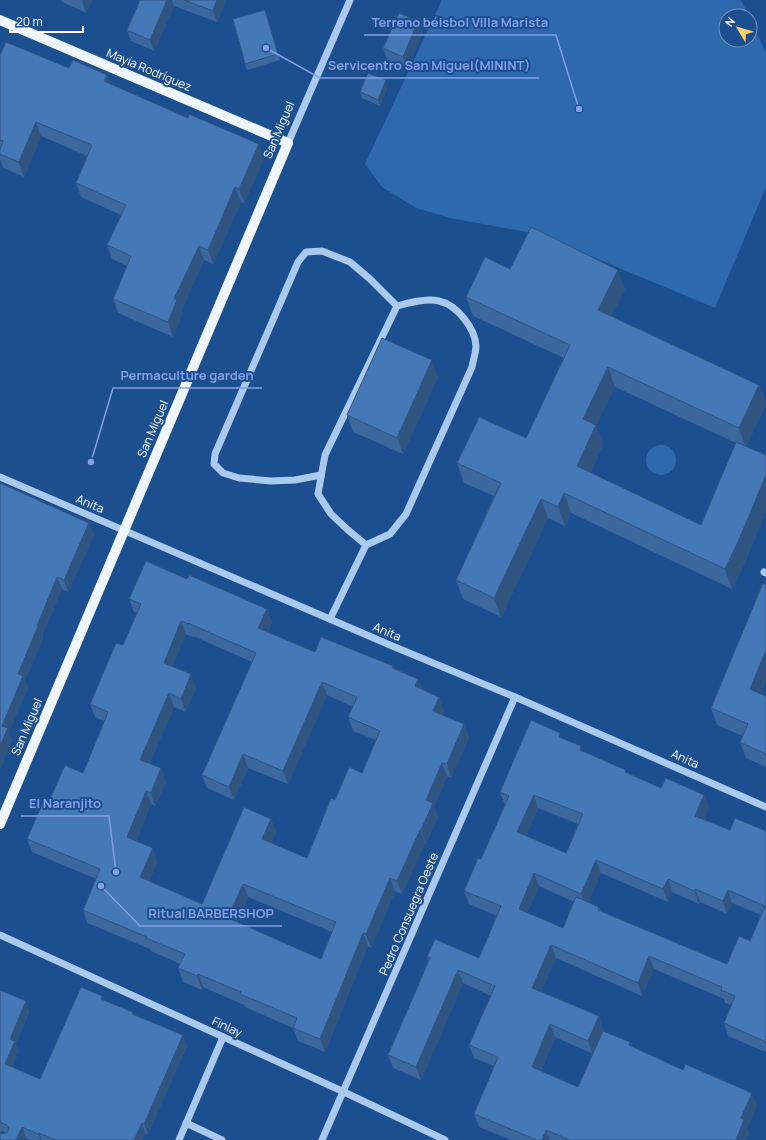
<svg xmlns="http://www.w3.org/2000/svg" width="766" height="1140" font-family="Manrope,sans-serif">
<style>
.green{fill:#2e69ad}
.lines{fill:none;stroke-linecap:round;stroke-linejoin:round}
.minor{stroke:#a9c9ee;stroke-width:7}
.major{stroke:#f0f6ff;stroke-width:10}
.wall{fill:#3a679d;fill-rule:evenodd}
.shaded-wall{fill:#305480}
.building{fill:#4478b7;stroke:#305480;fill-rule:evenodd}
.labels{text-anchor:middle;stroke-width:4;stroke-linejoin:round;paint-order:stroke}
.street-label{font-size:12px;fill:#fff;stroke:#1b4f8f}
.leader{fill:none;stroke:#839eea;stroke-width:1.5}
.callout-dot{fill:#839eea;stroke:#1b4f8f;stroke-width:1.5}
.callout-label{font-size:13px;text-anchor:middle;font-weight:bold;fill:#839eea;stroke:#1b4f8f;stroke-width:4;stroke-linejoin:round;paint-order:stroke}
</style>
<rect width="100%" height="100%" fill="#1b4f8f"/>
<g class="green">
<polygon points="442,0 741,0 749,16 726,16 726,40 750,40 750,19 766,53 766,187 715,308 538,234 450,218 416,208 382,187 365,164"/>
<circle cx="661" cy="460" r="15"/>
</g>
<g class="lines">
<g class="minor">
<polyline points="288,143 350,0"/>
<polyline points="321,475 295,480 271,481 239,478 223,473 214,464 215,454 298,262 306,252 322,251 350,262 370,279 397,306"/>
<polyline points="0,477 390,645 515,697 766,807"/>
<polyline points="764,572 766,573"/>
<path d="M330 619 366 545 390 534 406 514 472 367C473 361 476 352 476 346 475 328 457 305 439 301 428 298 407 303 397 306L325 455 318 494 331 514 348 530 366 545"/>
<polyline points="0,935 344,1092 445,1140"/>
<polyline points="186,1123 222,1140"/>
<polyline points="179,1140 223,1037"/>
<polyline points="322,1140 515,697"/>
</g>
<polyline class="major" points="0,20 288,143 0,824"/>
</g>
<g class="wall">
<polygon points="61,0 92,0 86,13 62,2"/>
<polygon points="140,0 226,0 217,22 174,6 154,51 131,41 127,30"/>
<polygon points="265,10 280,60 247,70 245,64"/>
<polygon points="418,21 423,32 407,68 387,59 383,48"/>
<polygon points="0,55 107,75 110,84 188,118 259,144 264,158 244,203 241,202 213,264 204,260 181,311 182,315 173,337 118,313 113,299 127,266 112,259 107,245 121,215 81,197 76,183 87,156 41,136 24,177 3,168 0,159"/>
<polygon points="388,86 380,106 362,98 360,92"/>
<path d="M510 269 625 289 611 316 759 385 766 404 746 447 766 455V511L745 562 732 589 571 513 565 526 548 518 501 617 463 599 456 580 494 496 464 483 457 463 526 438 564 358 473 316 466 297ZM615 387 736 443 701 525 590 473 603 445 596 425Z"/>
<polygon points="438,377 403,454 353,432 347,415"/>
<polygon points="0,484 94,535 68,592 62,589 42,636 43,638 25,680 28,688 9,731 12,740 0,769"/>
<path d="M187 579 267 609 272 622 267 632 315 652 394 668 418 679 422 689 444 710 442 715 464 724 469 738 451 778 447 776 434 807 438 817 426 844 425 843 402 894 395 891 371 948 368 946 325 1052 298 1041 293 1028 245 1007 244 1005 203 987 202 990 183 982 178 968 180 964 151 951 150 949 87 923 83 910 96 879 32 852 27 839 48 804 83 773 104 721 95 717 90 704 123 645 137 613 134 612 129 599ZM186 634 193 637V636L252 662 202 775 207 788 234 800 248 768 288 784 327 695 353 707 348 717 353 731 376 740 362 773 335 800 307 858 271 843 276 833 271 819 202 904 149 881 157 862 136 841 151 804 155 806 166 782 161 768 149 764 174 707 186 712 196 688 172 666ZM248 897 332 932 321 959 237 922Z"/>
<polygon points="766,585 766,681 761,694 766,696 766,767 746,758 740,742 743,736 717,725 711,708"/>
<path d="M562 738 583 752 627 773 661 788 704 795 709 808 704 819 730 830 766 831V1052L728 1036 724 1023 731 1005 725 1003 724 999 654 969 642 996 556 958 541 991 599 1016 603 1029 595 1049 631 1046 757 1106 747 1128 749 1133 746 1140H511L479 1127 474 1114 494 1066 474 1058 469 1045 491 996 463 983 421 1080 393 1068 388 1055 429 961 427 957 479 958 497 916 469 904 464 891 481 859 505 805 500 792ZM538 808 578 824 566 853 526 836ZM601 873 668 902 672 892 699 904 700 902 727 914 732 903 761 915 750 941 727 964 601 911 599 907 588 902ZM539 886 574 902 563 928 527 913ZM555 1037 593 1054 578 1087 541 1071Z"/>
<polygon points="0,990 26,1001 29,1012 16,1044 19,1051 12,1067 40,1079 104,1000 134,1014 187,1046 148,1134 145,1133 142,1140 32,1140 26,1138 2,1134 6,1133 2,1131 0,1132"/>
</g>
<g class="shaded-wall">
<polygon points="83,0 92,0 86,13 82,1"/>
<polygon points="167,0 172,0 174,6 154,51 150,40"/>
<polygon points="217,0 226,0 217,22 213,11"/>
<polygon points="265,10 267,16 280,60 278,54"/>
<polygon points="418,21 423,32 407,68 403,57"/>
<polygon points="107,75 112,89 104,81"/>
<polygon points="386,80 388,86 380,106 378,100"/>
<polygon points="36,122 41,136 24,177 19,162"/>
<polygon points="259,144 264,158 244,203 239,189"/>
<polygon points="235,187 241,202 213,264 208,250"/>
<polygon points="199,246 204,260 181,311 182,315 173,337 168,322 174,299"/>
<polygon points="618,270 625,289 605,329 598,310"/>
<polygon points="432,360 438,377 403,454 397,438"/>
<polygon points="608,367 615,387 590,439 583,419"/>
<polygon points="759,385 766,404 746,448 739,428"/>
<polygon points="596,425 603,445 584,486 577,466"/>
<polygon points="766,475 766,511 745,562 732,589 725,569"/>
<polygon points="564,493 571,513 565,526 558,507"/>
<polygon points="541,499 548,518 501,617 494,598"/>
<polygon points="89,523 94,535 68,592 64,580"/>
<polygon points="57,577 62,589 42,636 43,638 25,680 28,688 9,731 12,740 0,769 0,746 2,726 18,674 37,626"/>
<polygon points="267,609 272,622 263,641 258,628"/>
<polygon points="181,621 186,634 168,676 164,663"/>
<polygon points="766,650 766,681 756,705 750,689"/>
<polygon points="191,674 196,688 186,712 181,699"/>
<polygon points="418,679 423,692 415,686"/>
<polygon points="322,682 327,695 288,784 283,771"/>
<polygon points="169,693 174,707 145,773 140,760"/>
<polygon points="439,697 444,710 438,724 433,711"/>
<polygon points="464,724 469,738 451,778 447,764"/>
<polygon points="581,746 586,759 580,750"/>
<polygon points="243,754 248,768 234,800 229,787"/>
<polygon points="442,763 447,776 434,807 438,817 426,844 421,830 426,800"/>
<polygon points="161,768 166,782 155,806 151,793"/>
<polygon points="146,791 151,804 132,851 127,837"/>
<polygon points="534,795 538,808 522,845 517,832"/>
<polygon points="704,795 709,808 700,829 695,816"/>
<polygon points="271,819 276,833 267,853 262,839"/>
<polygon points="420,830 425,843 402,894 397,881"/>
<polygon points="153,848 157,862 145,891 140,877"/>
<polygon points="596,860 601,873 586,907 581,894"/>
<polygon points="534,873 539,886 523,922 519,909"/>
<polygon points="390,878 395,891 371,948 366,934"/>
<polygon points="668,879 672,892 668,902 663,889"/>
<polygon points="243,884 248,897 233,931 228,918"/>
<polygon points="695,889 700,902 699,904 694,891"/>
<polygon points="728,890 732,903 727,914 723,901"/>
<polygon points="363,933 368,946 325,1052 320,1039"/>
<polygon points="551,945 556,958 537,1000 532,988"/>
<polygon points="649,956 654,969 642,996 638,983"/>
<polygon points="458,970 463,983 421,1080 416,1067"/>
<polygon points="198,974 203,987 202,990 197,976"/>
<polygon points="26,1001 29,1012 16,1044 19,1051 9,1074 5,1064 10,1039"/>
<polygon points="599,1016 603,1029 593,1054 588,1041"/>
<polygon points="550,1024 555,1037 537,1080 532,1067"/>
<polygon points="183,1035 187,1046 148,1134 144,1124"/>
<polygon points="752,1093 757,1106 747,1128 749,1133 746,1140 736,1140 741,1118"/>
<polygon points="142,1123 145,1133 142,1140 134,1140"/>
<polygon points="22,1127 26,1138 25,1140 16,1140"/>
<polygon points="546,1130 550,1140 542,1140"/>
<polygon points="39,1133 42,1140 41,1140 38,1134"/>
</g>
<g class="building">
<polygon points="140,0 167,0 150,40 127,30"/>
<polygon points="184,0 217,0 213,11"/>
<polygon points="265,10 278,54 245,64 233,19"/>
<polygon points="399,13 418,21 403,57 383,48"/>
<polygon points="6,42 69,68 73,60 107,75 104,81 188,118 189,114 259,144 239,189 235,187 208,250 199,246 174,299 177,300 168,322 113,299 131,256 107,245 126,205 76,183 92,145 36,122 19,162 0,154 0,149 3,141 0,140 0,55"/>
<polygon points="368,73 386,80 378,100 360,92"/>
<polygon points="531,227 618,270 598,310 759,385 739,428 608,367 583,419 596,425 577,466 701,525 736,442 766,455 766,475 738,542 725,569 564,493 558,507 541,499 494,598 456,580 501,483 457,463 479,417 526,438 570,345 466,297 485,257 510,269"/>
<polygon points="382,338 432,360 397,438 347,415"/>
<polygon points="0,483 89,523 64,580 57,577 37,626 38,626 18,674 23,676 2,726 8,728 0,746"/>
<path d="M146 561 187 579 189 575 267 609 258 628 315 652 321 637 393 666 392 668 418 679 415 686 439 697 433 711 464 724 447 764 442 763 426 800 433 803 421 830H420L397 881 390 878 366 934 363 933 320 1039 293 1028 297 1018 240 994 241 992 198 974 197 976 178 968 185 954 146 938 147 937 83 910 100 869 27 839 43 802 48 804 65 765 83 773 108 712 90 704 116 643 123 645 141 604 129 599ZM181 621 188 624V623L256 653 202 775 229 787 243 754 283 771 322 682 357 697 348 717 380 731 362 773 349 767 335 800 331 798 307 858 262 839 271 819 244 807 202 904 140 877 153 848 127 837 146 791 151 793 161 768 140 760 169 693 181 699 191 674 164 663ZM243 884 336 922 321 959 228 918Z"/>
<polygon points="763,583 766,585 766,650 750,689 766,696 766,754 740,742 748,724 711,708"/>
<path d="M531 720 560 733 559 737 581 746 580 750 626 770 625 772 661 788 666 778 704 795 695 816 730 830 735 818 766 831V1042L724 1023 735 996 721 990 722 987 649 956 638 983 551 945 532 988 599 1016 588 1041 550 1024 532 1067 578 1087 603 1031 630 1042 629 1045 683 1070 685 1064 752 1093 741 1118 744 1120 736 1140H570L546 1130 542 1140H537L474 1114 498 1057 469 1045 495 986 458 970 416 1067 388 1055 430 958 427 957 435 939 479 958 501 906 464 891 478 858 481 859 509 796 500 792ZM534 795 583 814 566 853 517 832ZM596 860 663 889 668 879 694 891 695 889 723 901 728 890 765 906 750 941 739 936 727 964 598 910 599 907 576 897 563 928 519 909 534 873 581 894Z"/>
<polygon points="81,987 102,996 101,999 133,1012 132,1014 183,1035 144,1124 142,1123 134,1140 56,1140 39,1133 38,1134 22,1127 16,1140 0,1140 0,1133 2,1134 7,1133 9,1129 7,1125 0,1122 0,990 26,1001 10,1039 15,1041 5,1064 40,1079"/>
</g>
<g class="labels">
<g class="street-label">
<text transform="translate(149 70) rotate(23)" y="4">Mayía Rodríguez</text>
<text transform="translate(279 130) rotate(-67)" y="4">San Miguel</text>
<text transform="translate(153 429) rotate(-67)" y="4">San Miguel</text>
<text transform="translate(90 504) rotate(23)" y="4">Anita</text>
<text transform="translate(387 632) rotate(23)" y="4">Anita</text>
<text transform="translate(27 727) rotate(-67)" y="4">San Miguel</text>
<text transform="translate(685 759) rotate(24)" y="4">Anita</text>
<text transform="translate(409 914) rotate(-67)" y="4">Pedro Consuegra Oeste</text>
<text transform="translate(227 1027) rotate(24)" y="4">Finlay</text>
</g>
</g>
<path class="leader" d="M579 109L556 35H364M266 48L320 78H539M91 462L113 388H262M116 872L109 816H21M101 886L140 926H282"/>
<g class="callout-dot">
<circle cx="579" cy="109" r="4"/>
<circle cx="266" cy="48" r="4"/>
<circle cx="91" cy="462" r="4"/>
<circle cx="116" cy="872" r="4"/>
<circle cx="101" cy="886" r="4"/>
</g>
<g class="callout-label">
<text x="460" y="27">Terreno béisbol Villa Marista</text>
<text x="429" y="70">Servicentro San Miguel(MININT)</text>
<text x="187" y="380">Permaculture garden</text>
<text x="65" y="808">El Naranjito</text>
<text x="211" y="918">Ritual BARBERSHOP</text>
</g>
<g transform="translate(738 28) rotate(308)"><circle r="19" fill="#1b4f8f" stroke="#7695bc"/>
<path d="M0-3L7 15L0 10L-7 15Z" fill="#ffd166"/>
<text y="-6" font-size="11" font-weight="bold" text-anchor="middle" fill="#ffffff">N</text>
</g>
<path d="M10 26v6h73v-6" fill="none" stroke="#ffffff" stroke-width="2"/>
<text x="16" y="26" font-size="12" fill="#ffffff" stroke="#1b4f8f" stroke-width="3" paint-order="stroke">20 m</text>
</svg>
